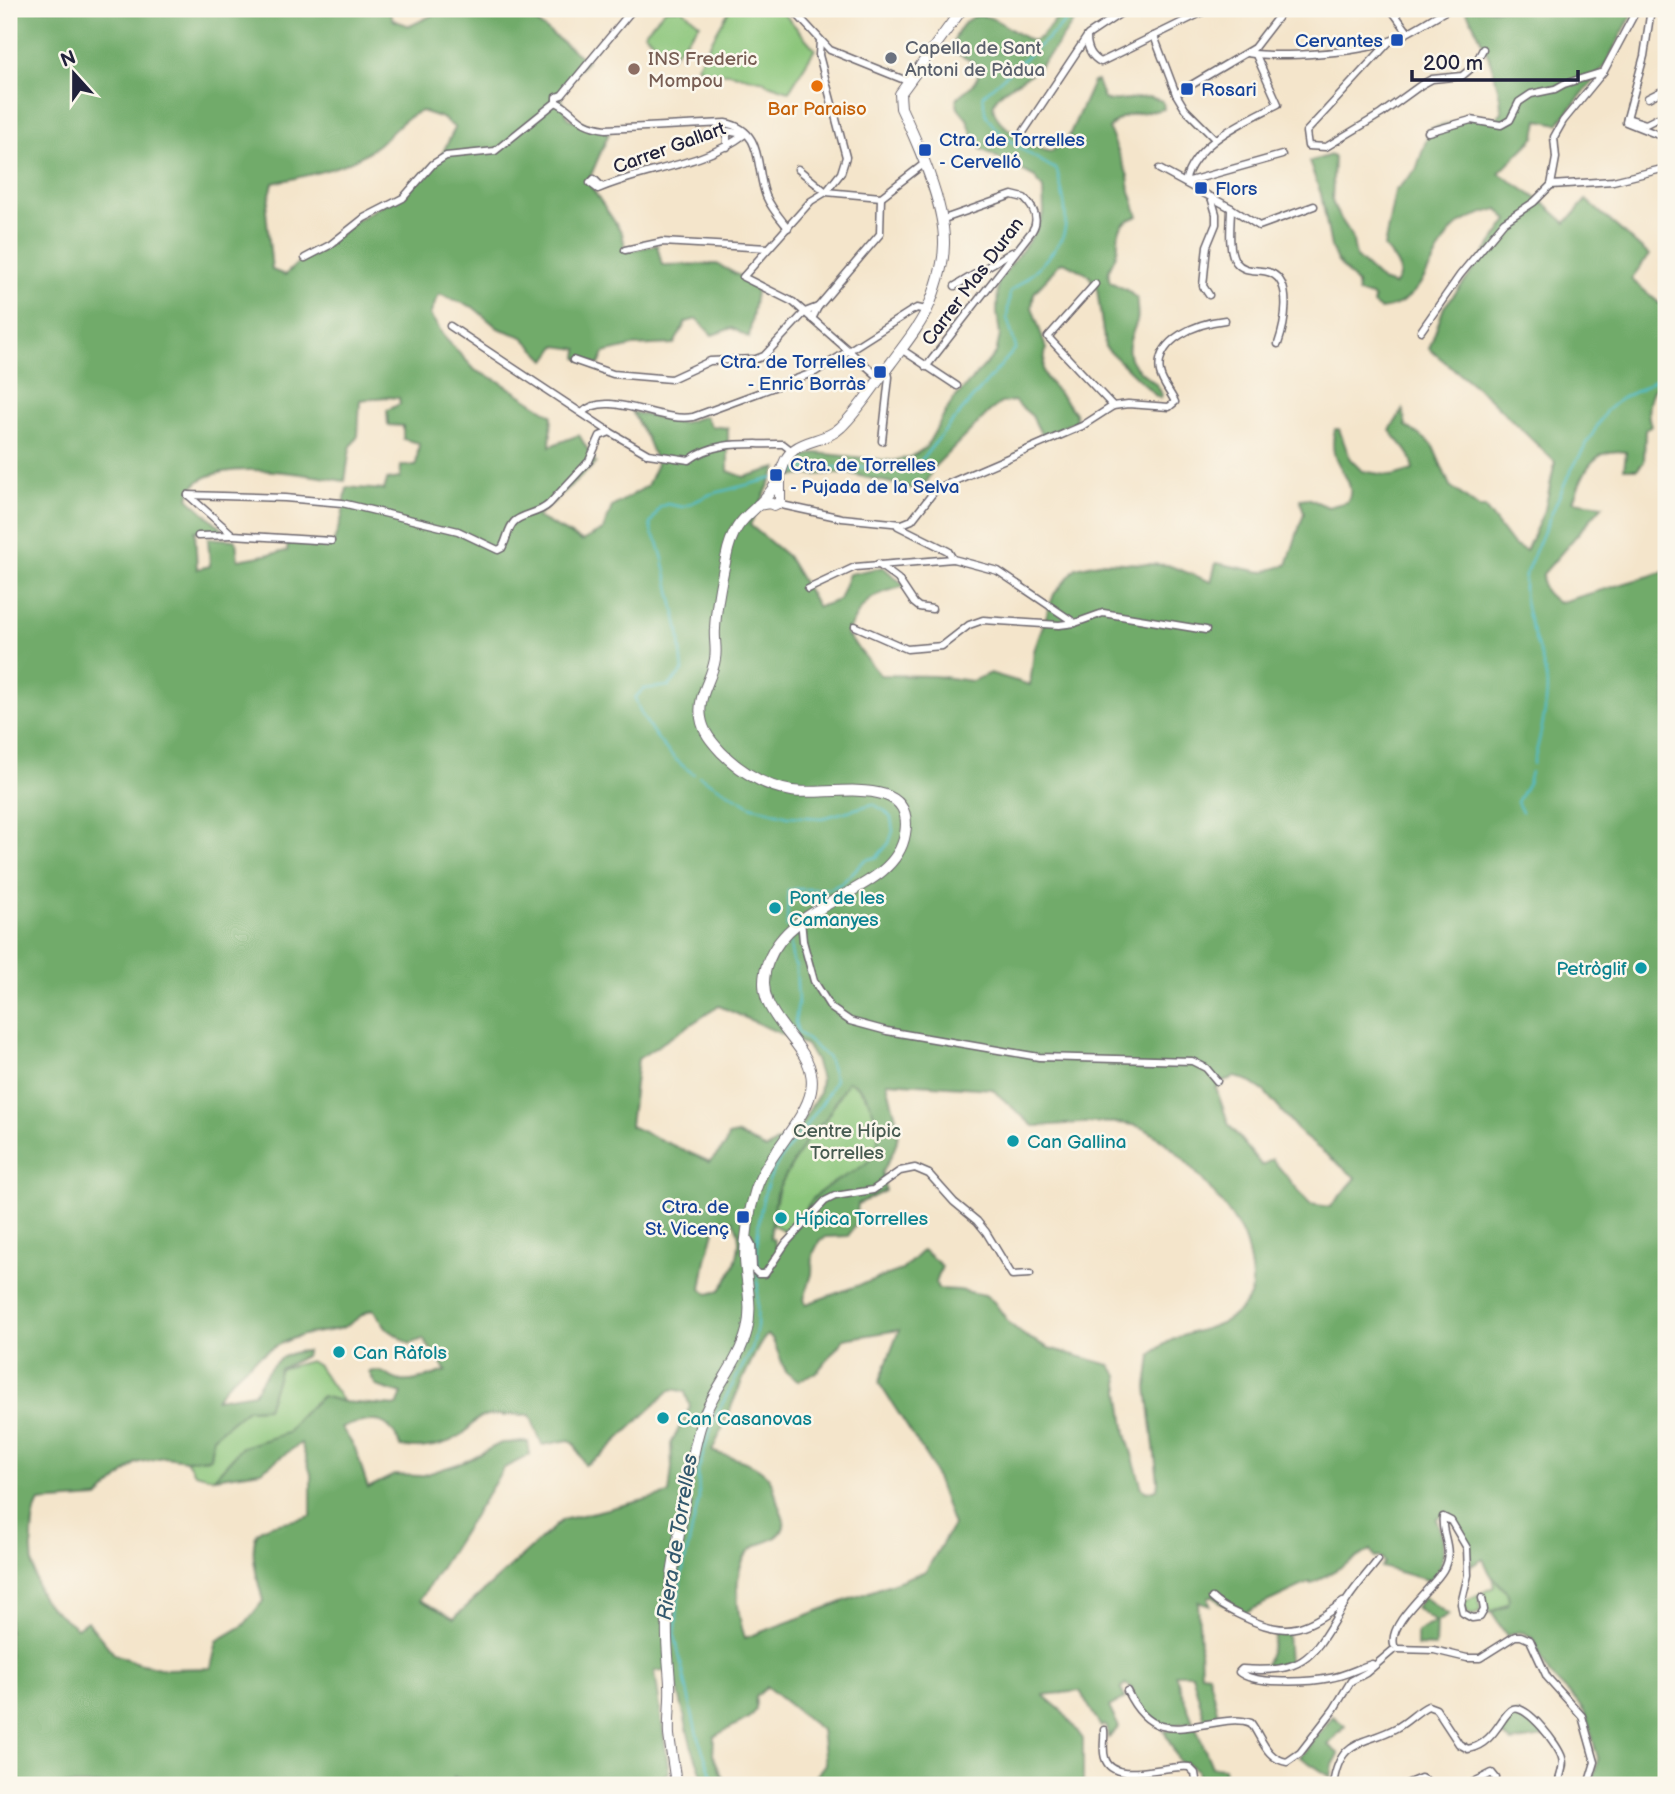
<svg xmlns="http://www.w3.org/2000/svg" width="1675" height="1794" font-family="'Balsamiq Sans',sans-serif">
<style>
.green{fill:#8cc67b;stroke:#57745b;stroke-width:2}
.forest{fill:#71ab6b;stroke:#4a6653;stroke-width:2;fill-rule:evenodd}
.lines{fill:none;stroke-linecap:round;stroke-linejoin:round}
.stream{stroke:#52becd;stroke-width:2}
.street-casing{stroke:#6c666d;stroke-width:9}
.primary-casing{stroke:#6c666d;stroke-width:12}
.street{stroke:#fff;stroke-width:6}
.primary{stroke:#fff;stroke-width:10}
.transit-dot{fill:#1a4fb4;stroke:#fbf7ec;stroke-width:2.5}
.worship-dot{fill:#6b7280;stroke:#fbf7ec;stroke-width:2.5}
.education-dot{fill:#8d6e63;stroke:#fbf7ec;stroke-width:2.5}
.food-dot{fill:#e8710a;stroke:#fbf7ec;stroke-width:2.5}
.culture-dot{fill:#0f9aa8;stroke:#fbf7ec;stroke-width:2.5}
.labels{text-anchor:middle;stroke-width:5;stroke-linejoin:round;paint-order:stroke}
.transit-label{font-size:19px;fill:#164399;stroke:#fbf7ec;text-anchor:start}
.worship-label{font-size:19px;fill:#5b616d;stroke:#fbf7ec;text-anchor:start}
.education-label{font-size:19px;fill:#785e54;stroke:#fbf7ec;text-anchor:start}
.food-label{font-size:19px;fill:#c56008;stroke:#fbf7ec}
.street-label{font-size:19px;fill:#22223b;stroke:#fbf7ec}
.culture-label{font-size:19px;fill:#0d838f;stroke:#fbf7ec;text-anchor:start}
.park-label{font-size:19px;fill:#475b51;stroke:#fbf7ec}
.water-label{font-size:21px;font-style:italic;fill:#33596e;stroke:#fbf7ec}
</style>
<rect width="100%" height="100%" fill="#fbf7ec"/>
<filter id="ink" filterUnits="userSpaceOnUse"><feTurbulence type="fractalNoise" baseFrequency=".0143" numOctaves="2"/><feDisplacementMap in="SourceGraphic" scale="14" xChannelSelector="R" yChannelSelector="G"/><feConvolveMatrix kernelMatrix="1 2 1 2 8 2 1 2 1" color-interpolation-filters="sRGB"/></filter>
<filter id="wash" filterUnits="userSpaceOnUse"><feTurbulence type="fractalNoise" baseFrequency=".00686" numOctaves="4" result="noise"/><feDisplacementMap in="SourceGraphic" scale="28" xChannelSelector="R" yChannelSelector="G"/><feGaussianBlur stdDeviation="1.57" result="paint"/><feColorMatrix in="noise" values="0 0 0 0 0 0 0 0 0 0 0 0 0 0 0 0 0 1.4 0 .05"/><feComposite in="paint" operator="in"/></filter>
<g filter="url(#wash)">
<rect width="100%" height="100%" fill="#f4e5cb"/>
<g class="green">
<polygon points="666,9 682,9 700,24 671,57 644,33"/>
<polygon points="730,9 780,9 815,49 789,91 765,83 765,81 729,73 706,73 697,66"/>
<path d="M848 1081C871 1090 890 1138 872 1159 857 1175 834 1180 818 1194 807 1204 799 1221 789 1233L771 1224 779 1187 811 1132 824 1122Z"/>
<polygon points="310,1361 318,1366 343,1402 322,1396 298,1418 287,1433 242,1447 214,1478 195,1473 186,1460 210,1458 213,1437 247,1409 267,1408 280,1369"/>
<polygon points="1492,1577 1507,1592 1510,1602 1489,1613 1485,1596 1480,1595 1479,1600 1481,1607 1480,1612 1474,1615 1469,1614 1464,1607 1465,1601 1494,1587"/>
</g>
<g class="forest">
<path d="M9 9H389L393 20 410 26 445 9H519L587 61 559 92 568 118 609 133 588 182 622 233 626 251 657 245 662 265 717 264 757 285 749 338 732 328 712 335 697 319 686 322 674 344 633 346 604 353 599 365 577 358 578 349 556 346 546 360 523 337 498 328 473 307 439 294 430 315 446 339 476 371 497 380 552 415 550 446 579 435 596 463 537 517 582 541 603 530 612 507 647 486 657 464 647 439 632 412 682 423 705 416 711 426 728 428V471L744 477 777 468 750 525 787 556 818 607 839 600 849 574 883 567 905 586C865 597 866 599 846 634L880 675 935 676 972 681 990 673 1030 685 1034 651 1054 594 1076 568 1103 562 1168 565 1211 582 1216 563 1262 572 1287 565 1304 513 1300 499 1308 498 1328 507 1347 502C1358 485 1338 470 1334 453 1332 445 1333 437 1335 429H1339L1350 459 1362 471 1392 476 1413 470C1414 453 1398 443 1390 430L1403 410 1406 426 1432 444 1450 486 1479 508H1485L1513 545 1526 551 1545 509 1555 462 1486 395 1429 349 1444 307 1466 280 1508 220 1498 209C1480 214 1457 220 1447 237 1429 265 1419 306 1380 309L1373 304 1374 299 1371 296 1358 293 1357 284 1337 261 1331 247 1321 194 1309 162 1331 155 1334 158 1332 201 1337 213 1352 236 1356 257 1382 281 1394 285C1407 271 1394 259 1384 247L1395 191 1416 170 1430 129 1470 117 1495 119 1502 112C1498 74 1484 42 1465 9H1635L1604 67 1558 124 1538 120 1535 137 1499 173 1542 202 1566 223 1586 200 1649 255 1631 279 1666 309V381L1653 390C1649 402 1646 413 1651 426L1645 430 1644 462 1637 469H1624L1626 452C1591 446 1583 475 1573 501L1603 505 1543 574C1540 590 1547 594 1558 603L1666 571V1785H1592L1598 1758 1586 1715 1577 1702 1549 1674 1533 1639 1525 1633 1518 1632 1507 1636 1491 1612 1508 1605C1512 1591 1499 1585 1491 1575 1488 1571 1486 1564 1483 1559L1471 1566C1471 1543 1461 1531 1448 1513L1445 1512 1436 1519C1447 1543 1446 1560 1431 1581L1381 1567 1384 1563 1383 1559 1379 1557 1375 1558 1371 1550 1311 1584 1310 1582 1244 1613 1220 1603 1213 1595 1208 1598 1210 1605 1198 1601 1201 1673 1208 1674 1219 1718 1205 1720 1192 1674H1175L1193 1722C1184 1723 1173 1726 1164 1725 1147 1722 1136 1702 1131 1687L1125 1684 1121 1689 1125 1698 1109 1707 1119 1727 1108 1738 1107 1727 1104 1725 1101 1727 1080 1691 1043 1695 1064 1713 1083 1739V1785H809L825 1764 821 1730 767 1687 756 1697C755 1701 756 1705 756 1708 755 1720 723 1729 714 1737L713 1755 726 1785H706L691 1745 674 1672 672 1670 655 1671 669 1773 647 1785H480L454 1777 453 1785H9ZM421 111 442 118 455 128 441 156 410 188 352 223 330 242 308 253 285 275 272 270 266 210 273 183C308 175 346 169 375 147 392 135 401 118 421 111ZM386 397 399 398 400 404 387 410 388 425 403 426V439L419 443 416 466H401L400 478 387 480 384 490 347 487 342 517 333 544 288 541 287 551 238 560 236 540 208 538 210 566 197 569 195 531 227 533 188 498C197 451 313 476 345 481L350 448 358 436 360 400ZM719 1006 806 1045 815 1060 821 1079 819 1094 798 1128 766 1149 737 1134 728 1136 725 1146 710 1162 630 1126 638 1059ZM1234 1077 1247 1080 1265 1092 1302 1135 1356 1178 1330 1207 1310 1204 1272 1159 1262 1166 1229 1125 1216 1088 1223 1085 1221 1082ZM848 1081C864 1087 868 1098 874 1114 894 1174 840 1167 812 1200 808 1204 807 1210 804 1215 797 1226 786 1239 776 1248L774 1240 770 1238 776 1194 779 1187 811 1132 824 1122ZM887 1082 992 1089 1033 1126C1061 1125 1116 1118 1140 1127 1173 1140 1222 1200 1240 1230 1247 1242 1257 1285 1249 1298 1226 1338 1177 1324 1151 1356L1147 1387 1158 1481 1157 1489 1146 1492 1142 1488 1126 1434 1118 1376 1110 1365 1049 1348 1025 1336 1010 1324 994 1302 985 1295 959 1290 938 1289 936 1283 942 1266 923 1250 902 1270 806 1304 804 1299 812 1274 813 1254 820 1240 826 1237 848 1236 856 1224 858 1204 885 1191 882 1172C909 1130 895 1124 887 1082ZM725 1219 733 1221C747 1242 734 1273 719 1291L708 1294 701 1289 706 1260 716 1224ZM373 1309 386 1328 410 1344 423 1339 446 1371C432 1375 415 1383 401 1381 387 1378 385 1368 369 1372L376 1386 402 1394 397 1406 343 1402 322 1396 298 1418 287 1433 242 1447 214 1478 261 1471 301 1443 311 1474V1516C297 1521 277 1521 263 1528 244 1538 259 1585 263 1601L244 1625 217 1641 211 1668 164 1669 138 1663 114 1654 87 1621 77 1628C66 1619 51 1610 43 1599 30 1580 28 1520 39 1502L98 1498 136 1463 164 1457 186 1460 210 1458 213 1437 247 1409 267 1408 280 1369 305 1356 307 1351C278 1351 267 1370 254 1393L216 1399C234 1372 270 1344 303 1335 316 1332 334 1332 346 1326 356 1321 362 1313 373 1309ZM899 1330 879 1383 931 1464 953 1525 926 1571 745 1638C737 1614 729 1562 756 1546 766 1541 778 1540 783 1529 787 1522 781 1512 778 1504 776 1497 775 1490 772 1483 761 1461 731 1459 712 1451 726 1422 736 1392 750 1364 755 1353 759 1344 767 1335L772 1338 786 1372 798 1381 817 1372 844 1339ZM674 1389 685 1392 690 1407 671 1444 672 1467 669 1494 562 1520 454 1618 420 1600 504 1468 530 1455 528 1442 501 1443 464 1462 421 1476 394 1475 368 1488 355 1448 341 1427C372 1420 387 1412 401 1447 421 1450 448 1446 464 1433 470 1428 474 1420 480 1418 491 1413 517 1415 530 1415L542 1445 569 1440 574 1443 585 1465 602 1455 669 1391Z"/>
<path d="M1064 9H1083C1067 29 1052 56 1032 73 1020 82 1000 88 994 103 988 122 1036 150 1051 152L1068 138 1093 82 1097 81 1104 99 1109 101 1149 97 1163 101 1164 109C1145 114 1121 110 1109 129L1128 176 1130 191 1138 216C1132 218 1123 222 1120 229 1117 235 1119 244 1117 251 1114 264 1105 268 1110 282L1127 290 1137 299C1136 306 1139 315 1137 321 1131 337 1122 353 1136 367 1145 378 1157 380 1162 395L1160 398 1156 396 1105 347 1097 289 1089 275 1064 262 1060 263 1034 293 1032 307 1046 348 1043 370 1046 378 1075 413 1076 421 1042 436 1032 416 1014 401 1001 403 990 411 933 468 922 490 918 491 904 486 847 473 790 476V468L793 463 798 459 816 453 893 461 911 457 926 447 952 401 996 353 1000 335 997 313 998 282 1034 234 1044 213 1043 189 1035 177 981 149 975 142 967 119 958 108 956 99C965 89 979 85 979 68L973 62 956 53 953 45C955 37 958 31 963 25 983 0 1010 33 1032 41L1041 37Z"/>
<polygon points="1424,1597 1449,1615 1436,1622 1435,1647 1417,1646 1417,1631 1435,1622 1416,1607"/>
<polygon points="1276,1632 1287,1633 1289,1663 1265,1667"/>
<polygon points="1517,1713 1538,1727 1544,1737 1512,1742 1498,1733 1511,1716"/>
<polygon points="1333,1716 1345,1726 1328,1745 1339,1754 1333,1765 1331,1777 1300,1757"/>
<polygon points="1196,1728 1212,1767 1224,1768 1227,1785 1201,1785 1197,1770 1187,1764 1180,1763 1164,1731"/>
</g>
<g class="lines">
<g class="stream">
<path d="M786 474 804 468 869 467 905 471 918 464 952 422 1016 348 1007 318 1010 292C1026 280 1055 254 1063 236 1070 216 1061 189 1057 170 1036 158 993 136 985 111 984 106 984 100 983 95L1055 32 1077 9"/>
<path d="M1533 764C1539 742 1550 699 1546 677 1540 644 1519 609 1525 575L1568 476 1606 411 1620 399 1641 389 1666 372"/>
<path d="M694 774C671 760 643 724 635 698L643 689 669 686 683 671 679 631 663 559 658 542 652 534 650 524 660 507 667 504 683 507 711 494 774 478"/>
<polyline points="699,776 751,806 788,816 823,818 873,804 885,811 891,818 893,831 889,843 877,857 865,860 842,883 830,889 796,889 788,891 787,927"/>
<polyline points="1522,812 1517,802 1528,783 1531,772"/>
<path d="M758 1269C756 1234 759 1190 780 1160 799 1133 822 1109 835 1079L828 1058 798 1032 795 1022 798 1003 796 966 793 962 789 939"/>
<polyline points="713,1785 712,1776 697,1735 675,1636 680,1582 699,1499 698,1471 714,1419 752,1349 757,1327 758,1275"/>
</g>
</g>
</g>
<g filter="url(#ink)">
<g class="lines">
<g class="street-casing">
<g id="street">
<path d="M633 9 562 95 556 97V102C579 113 574 125 606 129L725 123C765 130 755 169 766 196 771 208 780 218 788 228"/>
<polyline points="792,9 830,50 907,81"/>
<polyline points="1391,9 1407,31"/>
<polyline points="1651,9 1644,56 1626,122 1666,138"/>
<polyline points="1154,36 1176,94 1185,109 1215,139"/>
<path d="M1087 37C1087 47 1091 57 1101 62L1209 9"/>
<polyline points="820,41 819,55 846,157 841,173 826,192 811,201 743,277 793,302 880,378"/>
<polyline points="1390,41 1306,132 1308,146 1326,147 1381,114 1421,85 1432,79 1462,76 1474,66 1483,49"/>
<path d="M1247 53C1280 58 1356 53 1387 42 1408 35 1429 19 1449 9"/>
<polyline points="1176,94 1254,48 1284,9"/>
<polyline points="1648,98 1666,89"/>
<polyline points="1627,118 1646,124 1666,114"/>
<polyline points="1024,131 1088,35 1127,9"/>
<polyline points="1428,132 1471,120 1501,125 1510,120 1519,102 1531,94 1555,89 1564,84 1603,72"/>
<polyline points="727,147 727,131 743,134"/>
<polyline points="798,169 826,192 881,197 925,163"/>
<polyline points="1159,169 1231,208 1259,226 1314,206"/>
<path d="M1185 182C1194 142 1246 121 1278 104L1256 55"/>
<polyline points="1186,182 1282,155"/>
<polyline points="1551,185 1613,181 1666,168"/>
<path d="M602 187 594 179 590 183 598 189C646 168 703 166 745 134"/>
<path d="M1231 208C1231 223 1227 249 1236 262 1245 274 1259 268 1271 273 1294 283 1284 327 1278 344"/>
<polyline points="625,250 662,242 768,248"/>
<polyline points="305,258 330,245 364,218 403,198 433,164 446,156 495,151 556,102"/>
<polyline points="1095,284 1048,337 1113,406"/>
<polyline points="955,286 1012,252"/>
<polyline points="1209,295 1203,286 1207,246 1216,224 1216,214 1211,197"/>
<polyline points="812,319 818,307 880,234 881,197"/>
<path d="M450 326 610 432 648 454 689 460C716 440 746 445 778 444H783L792 451"/>
<polyline points="1421,331 1460,275 1504,222 1534,202 1551,185 1556,158 1554,137 1563,121 1604,71 1637,9"/>
<polyline points="901,349 957,386"/>
<polyline points="573,360 613,374 671,379 710,361 756,359 764,356 805,312 818,307"/>
<path d="M926 367 1032 231C1040 219 1034 208 1024 198L1012 195 941 220"/>
<path d="M582 413C606 388 660 423 693 417L815 372 911 311 917 308 926 310"/>
<polyline points="882,441 889,377 887,368"/>
<path d="M188 495 285 498 342 503 458 531 498 550 502 548C507 540 508 528 514 522 521 514 539 514 549 504L589 461 600 436 610 432"/>
<polyline points="188,495 233,535 331,541"/>
<path d="M777 504 842 518 902 524 912 520 936 489 1082 426 1113 406 1128 404 1169 407 1175 402C1171 393 1162 383 1160 373 1154 339 1198 323 1225 320"/>
<polyline points="898,526 948,551 953,559 998,571 1075,623"/>
<polyline points="198,536 233,535"/>
<polyline points="878,564 898,579 914,603 919,607 932,609"/>
<polyline points="808,589 855,567 953,559"/>
<polyline points="855,626 907,649 942,646 969,625 983,620 1059,625 1075,623 1103,613 1206,630"/>
<polyline points="801,920 803,941 814,981 831,1008 850,1021 887,1031 1039,1057 1192,1061 1206,1068 1217,1081"/>
<polyline points="747,1236 752,1245 753,1269 758,1274 765,1274 786,1243 825,1201 835,1196 873,1190 900,1171 915,1168 929,1174 954,1202 977,1221 986,1232 1012,1275 1030,1274"/>
<path d="M1212 1598C1222 1608 1234 1612 1246 1618 1289 1639 1308 1628 1343 1602"/>
<path d="M1394 1645C1388 1622 1432 1589 1443 1570 1455 1549 1440 1534 1443 1517L1451 1521 1467 1548 1468 1575 1461 1604 1463 1613 1472 1618 1480 1617 1484 1610 1482 1598"/>
<polyline points="1397,1649 1434,1650 1467,1658 1480,1658 1515,1636 1521,1636 1530,1640 1547,1677 1582,1716 1595,1762 1588,1785"/>
<path d="M1372 1664C1358 1668 1345 1676 1330 1678 1311 1682 1253 1685 1239 1672L1242 1669C1312 1675 1314 1651 1347 1600 1356 1586 1368 1573 1378 1560"/>
<path d="M1127 1691C1150 1738 1175 1729 1219 1722 1230 1720 1241 1719 1251 1723 1262 1738 1266 1759 1287 1762L1300 1753 1334 1709 1351 1681 1366 1673 1392 1651"/>
<path d="M1104 1730C1105 1739 1102 1749 1105 1758 1113 1786 1166 1764 1189 1767L1195 1773 1197 1785"/>
<path d="M1333 1785C1340 1737 1362 1746 1396 1728 1408 1722 1417 1711 1428 1706L1436 1709 1459 1744 1468 1749C1495 1744 1502 1713 1513 1709 1527 1704 1559 1746 1562 1758 1565 1767 1559 1776 1558 1785"/>
<polyline points="1404,1785 1421,1778 1433,1785"/>
<polyline points="1468,1785 1492,1773 1496,1778 1493,1785"/>
</g>
</g>
<g class="primary-casing">
<g id="primary">
<polyline points="758,505 769,503 774,505 780,502 780,478"/>
<path d="M676 1785C674 1768 671 1751 669 1735 668 1718 671 1701 670 1684 669 1663 666 1643 667 1622 669 1582 678 1541 685 1501 690 1474 693 1447 702 1421 713 1389 739 1363 747 1330 753 1306 746 1283 745 1259 745 1236 749 1211 756 1189 767 1154 805 1122 811 1091 821 1041 746 1020 768 962 793 896 895 895 905 834 916 771 827 797 792 791 764 786 741 772 721 752 712 742 703 732 701 718 697 695 712 680 715 659 717 649 714 639 715 629 716 605 721 581 726 558 735 512 756 516 776 484 783 472 782 458 795 449 809 439 828 440 841 427 860 409 875 384 891 363 905 344 921 325 930 303 937 285 944 263 944 244 945 204 918 144 901 108L900 94 962 9"/>
</g>
</g>
<use href="#street" class="street"/>
<use href="#primary" class="primary"/>
</g>
</g>
<g class="transit-dot">
<rect x="1390" y="33" width="14" height="14" rx="3.5"/>
<rect x="1180" y="82" width="14" height="14" rx="3.5"/>
<rect x="918" y="143" width="14" height="14" rx="3.5"/>
<rect x="1194" y="181" width="14" height="14" rx="3.5"/>
<rect x="873" y="365" width="14" height="14" rx="3.5"/>
<rect x="769" y="468" width="14" height="14" rx="3.5"/>
<rect x="736" y="1210" width="14" height="14" rx="3.5"/>
</g>
<circle class="worship-dot" cx="891" cy="58" r="7"/>
<circle class="education-dot" cx="634" cy="69" r="7"/>
<circle class="food-dot" cx="817" cy="86" r="7"/>
<g class="culture-dot">
<circle cx="775" cy="908" r="7"/>
<circle cx="1641" cy="968" r="7"/>
<circle cx="1013" cy="1141" r="7"/>
<circle cx="781" cy="1218" r="7"/>
<circle cx="339" cy="1352" r="7"/>
<circle cx="663" cy="1418" r="7"/>
</g>
<g class="labels">
<g class="transit-label">
<text x="1383" y="47" text-anchor="end">Cervantes</text>
<text x="1201" y="96">Rosari</text>
<text x="939" y="146">Ctra. de Torrelles<tspan x="939" dy="22">- Cervelló</tspan></text>
<text x="1215" y="195">Flors</text>
<text x="866" y="368" text-anchor="end">Ctra. de Torrelles<tspan x="866" dy="22">- Enric Borràs</tspan></text>
<text x="790" y="471">Ctra. de Torrelles<tspan x="790" dy="22">- Pujada de la Selva</tspan></text>
<text x="729" y="1213" text-anchor="end">Ctra. de<tspan x="729" dy="22">St. Vicenç</tspan></text>
</g>
<g class="worship-label">
<text x="905" y="54">Capella de Sant<tspan x="905" dy="22">Antoni de Pàdua</tspan></text>
</g>
<g class="education-label">
<text x="648" y="65">INS Frederic<tspan x="648" dy="22">Mompou</tspan></text>
</g>
<g class="food-label">
<text x="817" y="115">Bar Paraiso</text>
</g>
<g class="street-label">
<text transform="translate(669 147) rotate(-20)" y="7">Carrer Gallart</text>
<text transform="translate(972 281) rotate(-53)" y="7">Carrer Mas Duran</text>
</g>
<g class="culture-label">
<text x="789" y="904">Pont de les<tspan x="789" dy="22">Camanyes</tspan></text>
<text x="1627" y="975" text-anchor="end">Petròglif</text>
<text x="1027" y="1148">Can Gallina</text>
<text x="795" y="1225">Hípica Torrelles</text>
<text x="353" y="1359">Can Ràfols</text>
<text x="677" y="1425">Can Casanovas</text>
</g>
<g class="park-label">
<text x="847" y="1137">Centre Hípic<tspan x="847" dy="22">Torrelles</tspan></text>
</g>
<g class="water-label">
<text transform="translate(677 1537) rotate(-81)" y="7">Riera de Torrelles</text>
</g>
</g>
<rect width="1675" height="1794" fill="none" stroke="#fbf7ec" stroke-width="35"/>
<g transform="translate(74 74) rotate(339)" stroke="#fbf7ec" stroke-width="5" paint-order="stroke">
<path d="M0-5L12 26L0 18L-12 26Z" fill="#22223b"/>
<text y="-10" font-size="19" font-weight="bold" text-anchor="middle" fill="#22223b">N</text>
</g>
<path d="M1412 70v10h166v-10" fill="none" stroke="#22223b" stroke-width="3.5"/>
<text x="1423" y="70" font-size="21" fill="#22223b" stroke="#fbf7ec" stroke-width="5" paint-order="stroke">200 m</text>
</svg>
